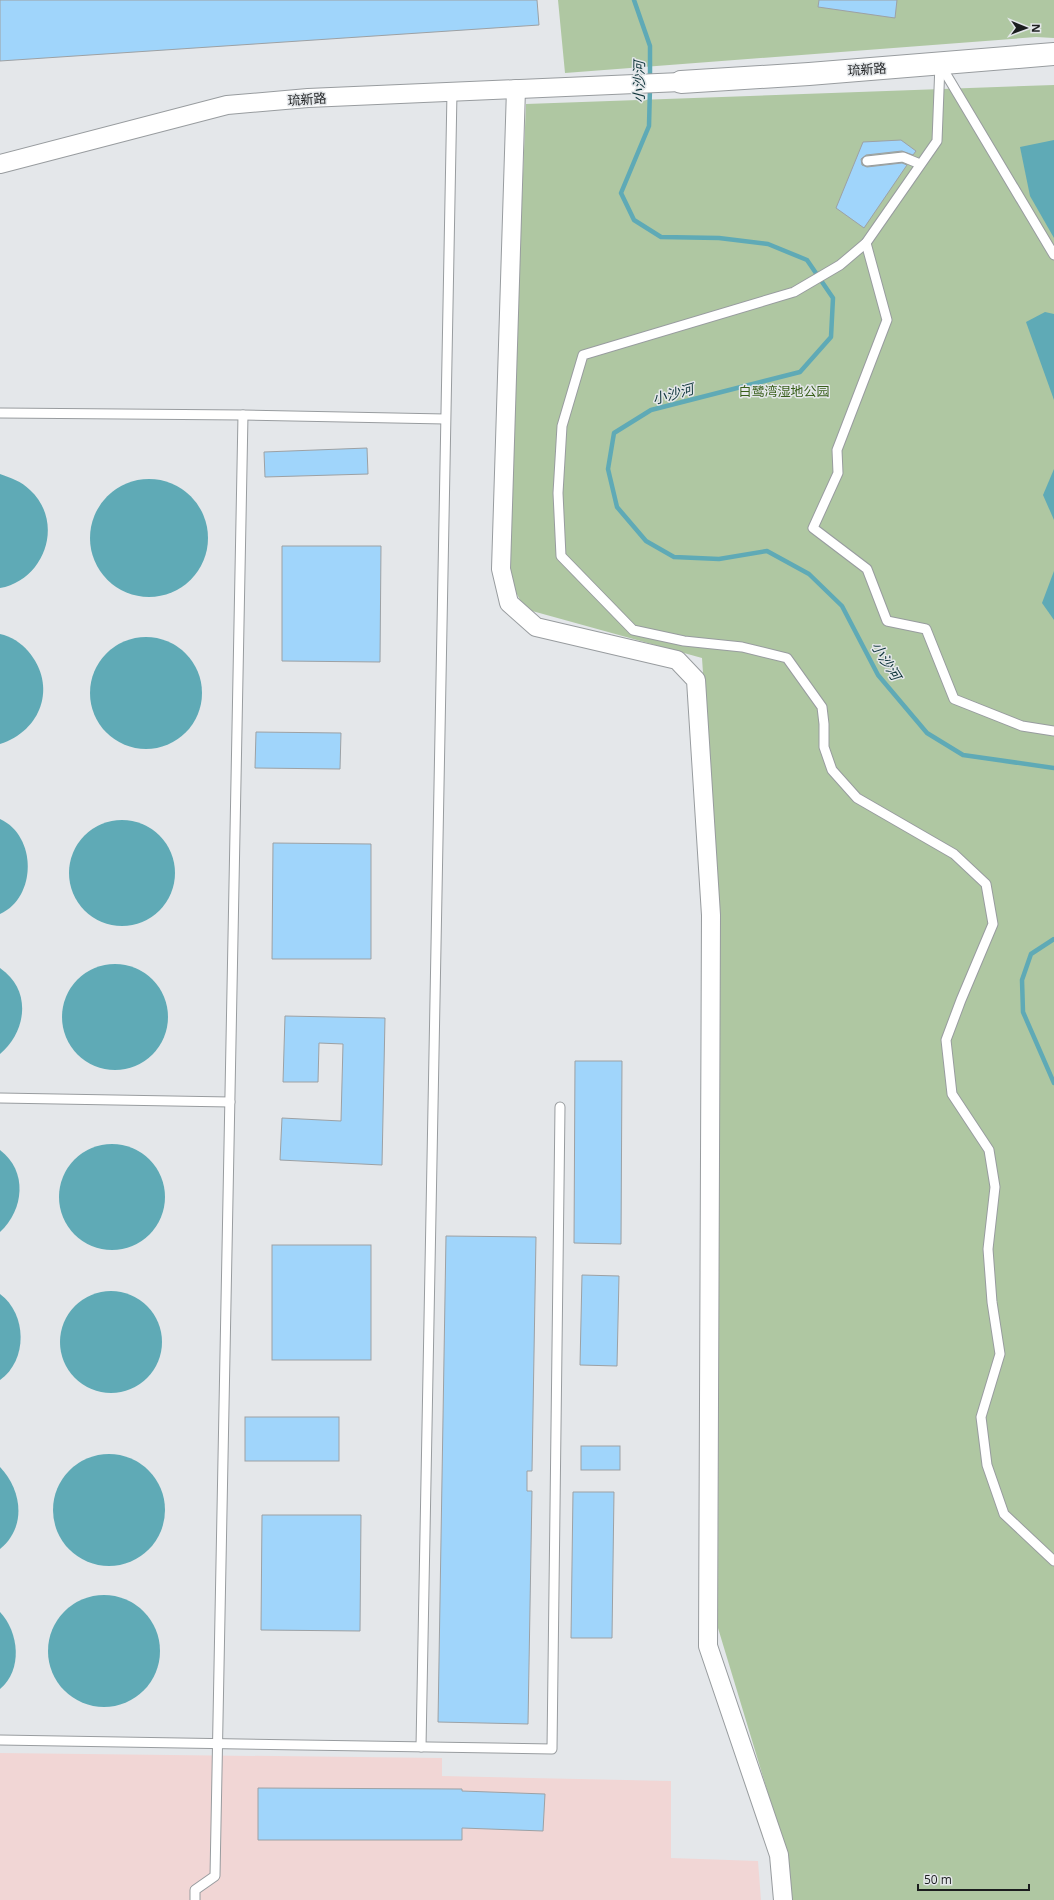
<svg xmlns="http://www.w3.org/2000/svg" width="1054" height="1900" font-family="'Open Sans','Noto Sans SC',sans-serif">
<style>
.industrial{fill:#f1d6d5}
.green{fill:#afc7a2}
.water{fill:#5faab6}
.lines{fill:none;stroke-linecap:round;stroke-linejoin:round}
.stream{stroke:#5faab6;stroke-width:4.5}
.building{fill:#a0d5fb;stroke:#9da1a4}
.lane-casing{stroke:#989c9f;stroke-width:11}
.street-casing{stroke:#989c9f;stroke-width:20}
.secondary-casing{stroke:#989c9f;stroke-width:24}
.lane{stroke:#fff;stroke-width:9}
.street{stroke:#fff;stroke-width:18}
.secondary{stroke:#fff;stroke-width:22}
.labels{text-anchor:middle;stroke-width:3;stroke-linejoin:round;paint-order:stroke}
.street-label{font-size:13px;fill:#1b1d1e;stroke:#e4e7ea}
.park-label{font-size:13px;fill:#385f1b;stroke:#e4e7ea}
.water-label{font-size:14px;font-style:italic;fill:#0e343a;stroke:#e4e7ea}
</style>
<rect width="100%" height="100%" fill="#e4e7ea"/>
<polygon class="industrial" points="0,1753 442,1758 442,1776 671,1781 671,1858 758,1861 761,1900 0,1900"/>
<g class="green">
<polygon points="558,0 1054,0 1054,38 1036,37 565,73"/>
<polygon points="1054,85 1054,1900 790,1900 787,1856 718,1628 719,915 702,658 525,609 506,574 526,104"/>
</g>
<g class="water">
<polygon points="1054,140 1054,238 1030,196 1020,147"/>
<polygon points="1045,312 1054,314 1054,400 1026,322"/>
<polygon points="1054,469 1054,520 1043,495"/>
<path d="M0 474C11 478 21 481 30 490 65 522 45 580 0 588Z"/>
<circle cx="149" cy="538" r="59"/>
<polygon points="1054,571 1054,620 1042,603"/>
<path d="M0 634C11 636 21 643 28 651 58 686 41 731 0 744Z"/>
<circle cx="146" cy="693" r="56"/>
<path d="M0 819C37 836 37 897 0 914Z"/>
<circle cx="122" cy="873" r="53"/>
<circle cx="115" cy="1017" r="53"/>
<path d="M0 968C32 990 27 1031 0 1054Z"/>
<circle cx="112" cy="1197" r="53"/>
<path d="M0 1150C28 1171 24 1210 0 1232Z"/>
<circle cx="111" cy="1342" r="51"/>
<path d="M0 1294C27 1314 28 1360 0 1380Z"/>
<circle cx="109" cy="1510" r="56"/>
<path d="M0 1467C22 1490 27 1527 0 1549Z"/>
<circle cx="104" cy="1651" r="56"/>
<path d="M0 1612C19 1632 23 1670 0 1689Z"/>
</g>
<g class="lines">
<g class="stream">
<polyline points="634,0 650,46 650,80"/>
<polyline points="650,87 649,126 621,193 634,220 661,237 719,238 768,244 807,260 833,298 831,337 800,372 651,410 614,433 608,469 617,507 646,541 674,557 719,559 767,551 809,574 842,606 878,675 927,733 963,755 1054,768"/>
<polyline points="1054,939 1031,954 1022,980 1023,1012 1054,1083"/>
</g>
</g>
<g class="building">
<polygon points="0,0 537,0 539,25 0,61"/>
<polygon points="819,0 897,0 895,18 818,7"/>
<polygon points="901,140 916,151 913,155 902,151 866,155 861,159 862,165 867,167 902,163 907,165 864,228 836,208 863,142"/>
<polygon points="367,448 368,474 265,477 264,452"/>
<polygon points="282,546 381,546 380,662 282,661"/>
<polygon points="256,732 341,733 340,769 255,768"/>
<polygon points="273,843 371,844 371,959 272,959"/>
<polygon points="285,1016 385,1018 382,1165 280,1160 282,1118 341,1121 343,1044 319,1043 318,1082 283,1082"/>
<polygon points="575,1061 622,1061 621,1244 574,1243"/>
<polygon points="446,1236 536,1237 532,1471 527,1471 527,1491 532,1491 528,1724 438,1722"/>
<rect x="272" y="1245" width="99" height="115"/>
<polygon points="582,1275 619,1276 617,1366 580,1365"/>
<rect x="245" y="1417" width="94" height="44"/>
<rect x="581" y="1446" width="39" height="24"/>
<polygon points="573,1492 614,1492 612,1638 571,1638"/>
<polygon points="262,1515 361,1515 360,1631 261,1630"/>
<polygon points="258,1788 462,1789 462,1791 545,1794 543,1831 462,1828 462,1840 258,1840"/>
</g>
<g class="lines">
<g class="lane-casing">
<g id="lane">
<polyline points="940,64 937,141 866,243 840,265 794,292 583,355 562,426 558,493 561,556 633,630 684,641 742,647 787,658 822,707 824,724 824,747 832,770 857,798 954,854 986,884 993,924 961,1000 946,1040 952,1094 989,1150 995,1187 988,1249 992,1302 1000,1354 981,1417 987,1465 1004,1514 1054,1561"/>
<polyline points="940,64 1054,255"/>
<polyline points="867,161 903,157 920,164"/>
<polyline points="866,243 887,320 837,450 838,473 813,528 867,569 887,621 926,629 954,699 1022,726 1054,731"/>
<polyline points="0,413 243,415 445,419"/>
<polyline points="0,1098 230,1102"/>
<polyline points="0,1740 552,1749 560,1107"/>
<polyline points="421,1747 452,92"/>
<polyline points="195,1900 195,1890 215,1876 243,415"/>
</g>
</g>
<g class="street-casing">
<g id="street">
<polyline points="516,89 501,569 509,603 536,627 677,660 696,680 711,915 708,1646 779,1855 783,1900"/>
<polyline points="0,164 227,105 308,98 681,82"/>
</g>
</g>
<g class="secondary-casing">
<polyline id="secondary" points="681,82 809,74 1054,54"/>
</g>
<use href="#lane" class="lane"/>
<use href="#street" class="street"/>
<use href="#secondary" class="secondary"/>
</g>
<g class="labels">
<g class="street-label">
<text transform="translate(867 69) rotate(-4)" y="5">琉新路</text>
<text transform="translate(307 99) rotate(-4)" y="5">琉新路</text>
</g>
<g class="park-label">
<text x="784" y="396">白鹭湾湿地公园</text>
</g>
<g class="water-label">
<text transform="translate(639 82) rotate(-89)" y="5">小沙河</text>
<text transform="translate(673 394) rotate(-15)" y="5">小沙河</text>
<text transform="translate(886 661) rotate(58)" y="5">小沙河</text>
</g>
</g>
<g transform="translate(1026 28) rotate(91)" stroke="#e4e7ea" stroke-width="3" paint-order="stroke">
<path d="M0-3L7 15L0 10L-7 15Z" fill="#1b1d1e"/>
<text y="-6" font-size="11" font-weight="bold" text-anchor="middle" fill="#1b1d1e">N</text>
</g>
<path d="M918 1884v6h111v-6" fill="none" stroke="#1b1d1e" stroke-width="2"/>
<text x="924" y="1884" font-size="12" fill="#1b1d1e" stroke="#e4e7ea" stroke-width="3" paint-order="stroke">50 m</text>
</svg>
